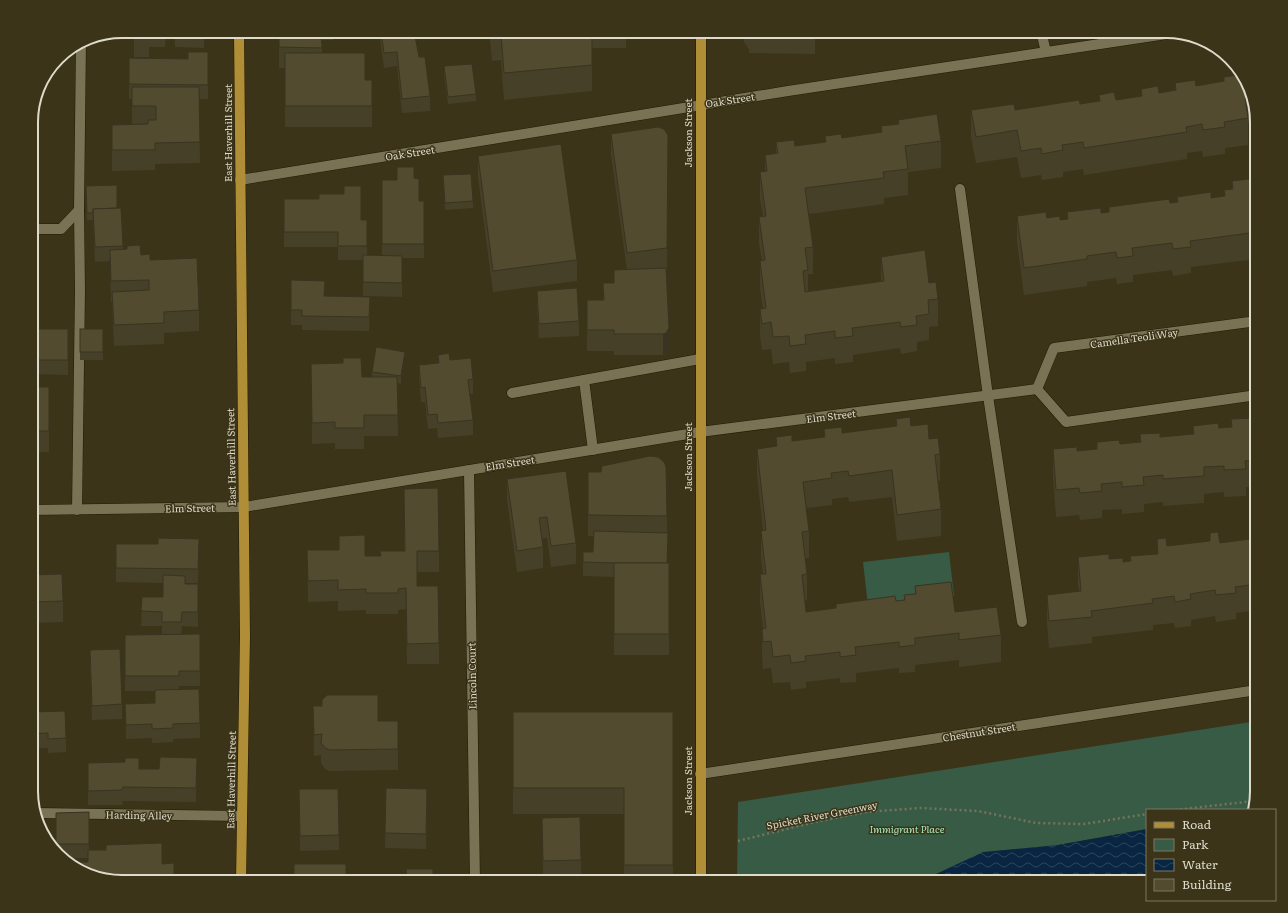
<svg xmlns="http://www.w3.org/2000/svg" width="1288" height="913" font-family="Literata,serif">
<style>
.green{fill:#375b44}
.water{fill:url(#water-waves)}
.lines{fill:none;stroke-linecap:round;stroke-linejoin:round}
.minor-casing{stroke:#221b01;stroke-width:11}
.major-casing{stroke:#221b01;stroke-width:11}
.path{stroke:#79735c;stroke-width:2.5;stroke-dasharray:2 3;stroke-linecap:butt}
.minor{stroke:#7a7255;stroke-width:10}
.major{stroke:#b08e38;stroke-width:10}
.wall{fill:#474028}
.shaded-wall{fill:#393421}
.building{fill:#524b2f;stroke:#393421}
.labels{text-anchor:middle;stroke-width:3;stroke-linejoin:round;paint-order:stroke}
.street-label{font-size:10px;fill:#dfdbcb;stroke:#3b3419}
.park-label{font-size:10px;font-style:italic;fill:#a4ebbd;stroke:#3b3419}
.rim{fill:none;stroke:#dfdbcb;stroke-width:2}
</style>
<defs>
<pattern id="water-waves" width="16" height="10" patternUnits="userSpaceOnUse"><rect width="16" height="10" fill="#082542"/><path d="M0 5q4-4 8 0t8 0" fill="none" stroke="#2c445c"/></pattern>
</defs>
<rect width="100%" height="100%" fill="#3b3419"/>
<g class="green">
<polygon points="949,552 954,596 868,606 863,562"/>
<polygon points="1257,721 1257,792 1251,810 1147,810 1147,829 1058,845 932,875 919,882 737,882 738,802"/>
</g>
<polygon class="water" points="1147,829 1147,882 919,882 983,852 1058,845"/>
<g class="lines">
<g class="minor-casing">
<g id="minor">
<polyline points="1041,31 1046,52"/>
<polyline points="240,180 788,91 1173,33"/>
<polyline points="960,189 988,396 1022,622"/>
<polyline points="31,229 61,229 79,210 81,42"/>
<polyline points="584,380 593,450"/>
<polyline points="1037,389 1054,348 1257,321"/>
<polyline points="1037,389 1066,422 1257,395"/>
<polyline points="512,393 700,359"/>
<polyline points="469,470 475,882"/>
<polyline points="31,510 244,507 700,432 1037,389"/>
<polyline points="77,510 80,290 79,210"/>
<polyline points="700,774 1257,690"/>
<polyline points="36,813 242,816"/>
</g>
</g>
<g class="major-casing">
<g id="major">
<polyline points="239,31 245,636 241,882"/>
<polyline points="701,31 701,882"/>
</g>
</g>
<g class="path">
<polyline points="1175,810 1254,801"/>
<polyline points="738,841 815,822 866,812 920,808 978,811 1036,823 1084,824 1147,814"/>
</g>
<use href="#minor" class="minor"/>
<use href="#major" class="major"/>
</g>
<g class="wall">
<polygon points="134,31 166,31 165,47 149,47 149,57 134,57"/>
<polygon points="175,31 204,31 204,48 175,47"/>
<polygon points="279,31 333,31 333,40 322,40 322,53 365,80 372,80 372,127 285,127 285,68 279,68"/>
<polygon points="380,31 414,31 419,57 430,96 430,111 402,113 397,66 384,68 380,39"/>
<polygon points="489,31 626,31 626,48 592,48 592,91 504,100 501,60 492,61"/>
<polygon points="744,31 815,31 815,54 749,53 749,49 744,42"/>
<polygon points="906,31 936,31 907,35"/>
<polygon points="956,31 973,31 973,34 957,37"/>
<polygon points="208,52 208,99 199,99 200,163 155,164 155,170 112,171 112,125 132,124 132,99 129,99 129,58 188,59"/>
<polygon points="444,66 476,94 476,101 448,104 444,74"/>
<polygon points="1237,69 1248,81 1257,122 1248,124 1248,145 1225,148 1225,154 1203,157 1202,151 1187,153 1187,159 1084,175 1083,169 1063,172 1063,177 1042,180 1041,175 1021,178 1017,157 976,163 971,137 971,110 1015,110 1080,104 1099,101 1099,95 1116,100 1141,96 1141,89 1159,93 1175,90 1175,83 1196,86 1224,82 1224,77 1237,75"/>
<polygon points="898,120 941,141 941,168 908,172 908,195 884,198 884,204 809,214 813,247 813,274 808,274 808,291 881,282 881,257 929,283 938,299 938,326 929,327 929,340 917,342 917,351 901,354 900,348 853,355 853,362 835,364 835,358 806,362 806,371 790,373 789,362 773,364 771,349 762,350 760,336 760,309 763,309 760,288 760,261 762,261 759,243 759,217 763,216 760,199 760,172 765,171 765,155 776,154 776,142 795,146 825,142 825,136 842,138 881,132 881,126 898,124"/>
<polygon points="611,134 668,135 667,269 666,269 669,349 666,354 663,355 614,355 614,351 587,351 587,300 603,300 603,283 614,283 627,270 611,155"/>
<polygon points="478,156 577,260 577,281 493,292 478,177"/>
<polygon points="443,175 473,201 473,208 445,210"/>
<polygon points="414,178 419,201 424,201 424,258 402,258 402,297 363,296 363,260 338,260 338,247 284,247 284,199 361,220 367,220 367,256 382,256 382,180 397,180"/>
<polygon points="1257,178 1257,259 1191,267 1191,273 1173,276 1172,270 1133,275 1133,282 1117,284 1116,278 1087,282 1087,286 1024,295 1017,242 1017,216 1047,218 1060,220 1067,220 1067,212 1101,213 1109,212 1109,207 1177,202 1177,197 1211,198 1224,196 1224,190 1232,189 1232,181"/>
<polygon points="86,186 117,208 121,208 123,250 141,255 150,260 199,310 199,331 164,333 164,344 114,346 112,302 111,302 110,261 95,262 93,220 87,220"/>
<rect x="31" y="246" width="2" height="76"/>
<polygon points="291,280 325,296 370,297 369,331 302,330 302,325 291,325"/>
<polygon points="537,291 579,321 579,336 539,338 537,305"/>
<polygon points="31,329 68,329 68,375 31,374"/>
<rect x="80" y="329" width="23" height="31"/>
<polygon points="438,355 450,360 473,379 473,394 470,394 473,420 473,435 438,438 437,428 428,429 425,402 421,402 419,379 419,365 438,363"/>
<polygon points="405,359 401,384 397,383 398,436 364,436 364,449 335,449 335,443 312,444 311,364 362,377 372,377 372,372"/>
<rect x="31" y="387" width="18" height="65"/>
<polygon points="1257,418 1257,487 1246,487 1246,496 1224,497 1224,492 1204,494 1204,503 1163,506 1163,502 1144,504 1144,512 1122,514 1122,509 1102,510 1102,518 1080,520 1079,515 1056,517 1053,476 1053,449 1077,451 1097,449 1097,442 1120,444 1140,442 1140,434 1160,437 1193,434 1193,426 1219,428 1231,427 1231,419"/>
<polygon points="896,419 911,426 929,439 940,454 940,481 938,481 941,509 941,536 897,541 892,497 849,502 848,497 832,499 832,505 806,508 809,531 809,558 805,558 807,574 807,600 805,601 806,612 836,608 836,604 896,601 904,600 904,595 915,594 915,586 955,612 1001,635 1001,662 959,667 959,660 915,665 915,672 899,673 899,668 856,673 856,682 840,683 840,678 806,682 806,688 791,690 790,682 773,683 771,668 763,669 762,655 762,629 763,629 760,601 760,574 763,574 761,557 761,531 763,530 757,475 757,449 776,447 776,437 792,441 824,437 824,429 842,433 896,427"/>
<polygon points="601,472 667,516 667,563 669,563 669,655 614,655 614,577 583,576 583,562 593,552 594,536 588,536 588,515"/>
<polygon points="507,479 576,543 576,564 551,567 547,538 541,539 543,547 543,568 517,572 507,500"/>
<polygon points="404,489 439,551 439,572 417,572 417,586 439,643 439,664 407,664 406,609 398,610 398,614 366,614 366,610 338,611 338,601 308,602 307,550 339,550 339,536 365,556 380,556 380,551 404,551"/>
<polygon points="1210,533 1220,543 1251,544 1257,543 1257,610 1236,613 1236,619 1216,622 1215,616 1191,620 1191,626 1175,628 1174,623 1153,625 1153,630 1092,637 1092,643 1049,648 1047,622 1047,595 1079,591 1078,584 1078,557 1109,559 1123,562 1130,561 1130,556 1157,554 1157,539 1167,546 1210,541"/>
<polygon points="199,539 198,583 185,583 185,584 198,584 198,627 182,626 181,635 200,634 200,686 179,686 179,690 200,723 200,738 173,739 173,742 152,743 152,738 126,739 125,704 155,703 155,691 125,691 125,635 162,635 162,626 141,626 142,597 163,597 163,583 116,582 116,544 158,544"/>
<polygon points="31,575 63,601 63,622 32,623"/>
<polygon points="90,650 122,704 122,719 92,720 90,664"/>
<polygon points="313,706 378,721 398,721 398,770 330,771 325,769 321,763 321,755 314,756"/>
<polygon points="31,712 66,738 66,752 48,753 48,748 31,748"/>
<polygon points="513,712 673,712 673,882 624,882 624,814 513,814"/>
<polygon points="197,758 196,802 123,801 122,805 88,805 88,763 139,769 159,769"/>
<polygon points="386,788 427,803 426,849 385,848"/>
<polygon points="299,789 339,835 339,850 300,851"/>
<polygon points="89,812 89,850 162,864 88,862 88,858 62,858 56,852 56,813"/>
<polygon points="542,818 581,860 581,875 543,876"/>
</g>
<g class="shaded-wall">
<polygon points="669,328 669,349 666,354 663,355 663,334"/>
<polygon points="405,352 405,359 401,384 401,376"/>
</g>
<g class="building">
<rect x="134" y="31" width="15" height="5"/>
<polygon points="279,31 321,31 322,48 279,47"/>
<polygon points="381,31 414,31 419,57 425,57 430,96 402,99 397,52 384,53"/>
<polygon points="492,31 592,31 592,65 504,73 501,34 492,35"/>
<polygon points="749,31 815,31 815,33 749,32"/>
<polygon points="188,52 208,52 208,85 129,84 129,58 188,59"/>
<polygon points="285,53 365,53 365,80 372,80 372,106 285,106"/>
<polygon points="472,64 476,94 448,97 444,66"/>
<polygon points="1237,69 1248,81 1251,97 1245,98 1248,118 1224,122 1225,127 1203,130 1202,124 1186,127 1187,132 1084,148 1083,142 1062,145 1063,150 1042,154 1041,148 1021,151 1017,130 976,137 971,110 1014,104 1015,110 1079,100 1080,104 1100,101 1099,95 1114,92 1116,100 1142,96 1141,89 1158,86 1159,93 1176,90 1175,83 1195,80 1196,86 1224,81 1224,77 1238,75"/>
<polygon points="132,87 199,87 200,142 155,143 155,150 112,150 112,125 148,124 148,120 156,120 156,106 132,106"/>
<polygon points="937,114 941,141 905,146 908,169 883,172 884,178 805,188 813,247 805,248 808,270 803,271 805,292 884,281 881,257 925,250 929,283 936,282 938,299 928,300 929,314 916,316 917,325 901,327 900,322 852,328 853,336 835,338 835,331 805,335 806,344 790,346 789,336 773,337 771,322 762,324 760,309 766,308 760,261 765,260 759,217 766,216 760,172 767,171 765,155 778,153 776,142 794,140 795,146 826,142 825,136 841,134 842,138 882,132 881,126 899,124 898,120"/>
<polygon points="658,127 664,129 668,135 667,248 627,253 611,134"/>
<polygon points="561,144 577,260 493,271 478,156"/>
<polygon points="397,167 414,167 414,178 419,179 419,201 424,201 424,244 382,244 382,180 397,180"/>
<polygon points="471,174 473,201 445,203 443,175"/>
<polygon points="1257,178 1257,232 1190,241 1191,247 1173,249 1172,243 1132,248 1133,256 1117,258 1116,252 1087,256 1087,259 1024,268 1017,216 1046,212 1047,218 1060,216 1060,220 1068,219 1067,212 1101,208 1101,213 1109,212 1109,207 1169,199 1170,203 1178,202 1177,197 1211,192 1211,198 1225,196 1224,190 1233,189 1232,181"/>
<polygon points="117,185 117,208 93,209 93,213 87,213 86,186"/>
<polygon points="344,186 361,186 361,220 367,220 367,246 338,246 338,232 284,232 284,199 319,199 319,194 344,194"/>
<polygon points="121,208 123,246 95,247 93,209"/>
<polygon points="140,245 141,255 150,254 150,260 197,258 199,310 164,312 164,323 114,325 112,292 149,290 149,280 111,281 110,250 127,249 127,246"/>
<rect x="31" y="246" width="2" height="55"/>
<polygon points="363,255 402,256 402,283 363,282"/>
<polygon points="666,268 669,328 666,333 663,334 614,334 614,330 587,330 587,300 604,300 603,283 614,283 614,270"/>
<polygon points="291,280 325,281 324,296 370,297 369,317 302,316 302,310 291,310"/>
<polygon points="577,288 579,321 539,324 537,291"/>
<rect x="31" y="329" width="37" height="31"/>
<rect x="80" y="329" width="23" height="23"/>
<polygon points="376,347 405,352 401,376 372,372"/>
<polygon points="449,353 450,360 471,358 473,379 468,380 473,420 438,423 437,414 428,415 425,387 421,388 419,365 439,363 438,355"/>
<polygon points="343,358 361,358 362,377 397,377 398,415 364,415 364,428 335,428 335,422 312,423 311,364 343,363"/>
<rect x="31" y="387" width="18" height="44"/>
<polygon points="910,417 911,426 928,424 929,439 938,438 940,454 935,455 941,509 897,515 892,470 849,476 848,471 831,473 832,478 803,482 809,531 802,532 807,574 802,575 806,612 836,608 836,604 895,596 896,601 905,600 904,595 916,594 915,586 951,582 955,612 997,607 1001,635 959,640 959,633 915,638 915,645 899,647 899,642 855,647 856,655 840,657 840,652 805,656 806,661 791,663 790,655 773,657 771,641 763,642 762,629 766,628 760,574 766,574 761,531 766,530 757,449 777,446 776,437 792,435 792,441 825,437 824,429 842,427 842,433 897,426 896,419"/>
<polygon points="1257,418 1257,460 1245,461 1246,469 1224,470 1224,466 1204,467 1204,476 1163,479 1163,475 1143,477 1144,485 1122,487 1122,482 1101,484 1102,491 1080,493 1079,488 1056,490 1053,449 1077,447 1077,451 1097,449 1097,442 1119,440 1120,444 1141,442 1140,434 1160,433 1160,437 1194,434 1193,426 1218,423 1219,428 1232,427 1231,419"/>
<polygon points="650,456 658,457 664,462 666,467 667,516 588,515 588,472 601,472 602,466"/>
<polygon points="566,471 576,543 551,546 547,517 539,518 543,547 517,551 507,479"/>
<polygon points="438,488 439,551 417,551 417,586 438,586 439,643 407,644 406,588 398,589 398,593 366,593 366,589 338,590 338,580 308,581 307,550 339,550 339,536 365,535 365,556 381,556 380,551 405,551 404,489"/>
<polygon points="594,531 668,533 667,563 616,563 583,562 583,552 593,552"/>
<polygon points="1218,532 1220,543 1250,539 1251,544 1257,543 1257,584 1235,587 1236,593 1216,595 1215,590 1190,594 1191,599 1175,602 1174,596 1152,599 1153,603 1091,611 1092,617 1049,621 1047,595 1081,591 1078,557 1109,554 1109,559 1123,558 1123,562 1131,561 1130,556 1158,554 1157,539 1166,538 1167,546 1210,541 1210,533"/>
<polygon points="158,538 199,539 198,569 116,568 116,544 158,544"/>
<rect x="614" y="563" width="55" height="71"/>
<polygon points="62,574 63,601 32,602 31,575"/>
<polygon points="163,575 185,576 185,584 198,584 198,612 182,612 181,622 162,622 162,612 141,611 142,597 163,597"/>
<polygon points="200,634 200,671 179,671 179,676 125,676 125,635"/>
<polygon points="120,649 122,704 92,706 90,650"/>
<polygon points="199,689 200,723 173,724 173,728 152,729 152,724 126,725 125,704 155,703 155,690"/>
<polygon points="327,695 378,695 378,721 398,721 398,749 330,750 325,748 321,743 322,734 314,735 313,706 322,706 322,700"/>
<polygon points="65,711 66,738 48,739 48,733 31,734 31,712"/>
<polygon points="513,712 673,712 673,865 624,865 624,788 513,788"/>
<polygon points="160,757 197,758 196,788 123,787 122,790 88,791 88,763 125,762 125,758 139,758 139,769 159,769"/>
<polygon points="386,788 427,789 426,834 385,833"/>
<polygon points="299,789 338,789 339,835 300,836"/>
<polygon points="89,812 89,844 56,844 56,813"/>
<polygon points="580,817 581,860 543,861 542,818"/>
<polygon points="162,843 162,864 174,863 174,882 121,882 66,863 88,862 88,850 106,850 106,845"/>
<polygon points="294,864 346,864 346,875 384,876 384,882 294,882"/>
<polygon points="406,869 433,869 433,882 407,882"/>
</g>
<g class="labels">
<g class="street-label">
<text transform="translate(730 100) rotate(-9)" y="4">Oak Street</text>
<text transform="translate(228 133) rotate(-90)" y="4">East Haverhill Street</text>
<text transform="translate(688 133) rotate(-90)" y="4">Jackson Street</text>
<text transform="translate(410 153) rotate(-9)" y="4">Oak Street</text>
<text transform="translate(1134 338) rotate(-8)" y="4">Camella Teoli Way</text>
<text transform="translate(831 416) rotate(-7)" y="4">Elm Street</text>
<text transform="translate(231 457) rotate(-91)" y="4">East Haverhill Street</text>
<text transform="translate(688 457) rotate(-90)" y="4">Jackson Street</text>
<text transform="translate(510 463) rotate(-9)" y="4">Elm Street</text>
<text transform="translate(190 508) rotate(-1)" y="4">Elm Street</text>
<text transform="translate(472 676) rotate(-91)" y="4">Lincoln Court</text>
<text transform="translate(979 732) rotate(-9)" y="4">Chestnut Street</text>
<text transform="translate(231 780) rotate(-89)" y="4">East Haverhill Street</text>
<text transform="translate(688 781) rotate(-90)" y="4">Jackson Street</text>
<text transform="translate(139 815) rotate(1)" y="4">Harding Alley</text>
<text transform="translate(822 815) rotate(-11)" y="4">Spicket River Greenway</text>
</g>
<g class="park-label">
<text x="907" y="833">Immigrant Place</text>
</g>
</g>
<path d="M0 0H1288V913H0ZM122 38H1166A84 84 0 0 1 1250 122V791A84 84 0 0 1 1166 875H122A84 84 0 0 1 38 791V122A84 84 0 0 1 122 38Z" fill="#3b3419" fill-rule="evenodd"/>
<path class="rim" d="M122 38H1166A84 84 0 0 1 1250 122V791A84 84 0 0 1 1166 875H122A84 84 0 0 1 38 791V122A84 84 0 0 1 122 38Z"/>
<rect x="1146" y="809" width="130" height="92" fill="#3b3419" stroke="#7d7760"/>
<rect x="1154" y="822" width="20" height="6" fill="#b08e38" stroke="#7d7760"/>
<text x="1182" y="829" font-size="12" fill="#dfdbcb">Road</text>
<rect x="1154" y="839" width="20" height="12" fill="#375b44" stroke="#7d7760"/>
<text x="1182" y="849" font-size="12" fill="#dfdbcb">Park</text>
<rect x="1154" y="859" width="20" height="12" fill="url(#water-waves)" stroke="#7d7760"/>
<text x="1182" y="869" font-size="12" fill="#dfdbcb">Water</text>
<rect x="1154" y="879" width="20" height="12" fill="#524b2f" stroke="#7d7760"/>
<text x="1182" y="889" font-size="12" fill="#dfdbcb">Building</text>
</svg>
